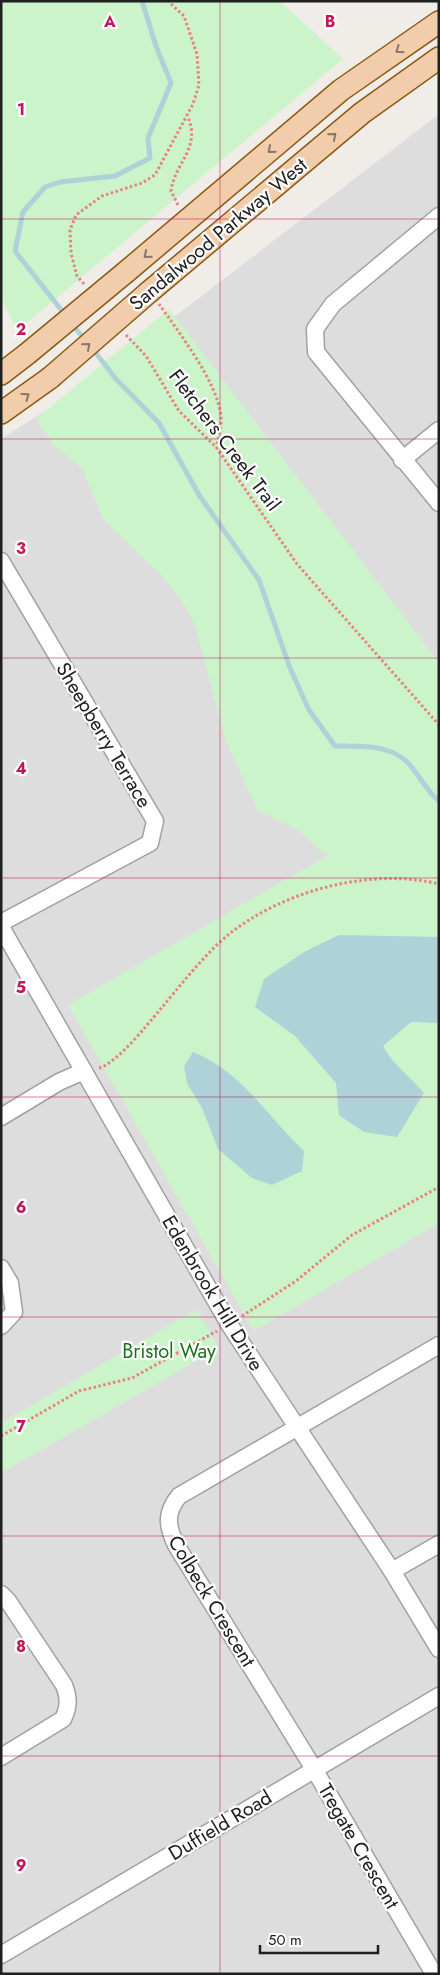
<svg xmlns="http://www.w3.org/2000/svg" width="440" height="1975" font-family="Jost,sans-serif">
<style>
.residential{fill:#dedddd}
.park{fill:#cbf4cb}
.water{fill:#add2d8}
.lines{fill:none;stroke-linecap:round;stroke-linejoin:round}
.stream{stroke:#add2d8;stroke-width:5}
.minor-casing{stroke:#a1a1a1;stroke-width:19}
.major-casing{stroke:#8b5811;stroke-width:24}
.path{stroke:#eb807e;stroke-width:3;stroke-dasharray:2.5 2.5;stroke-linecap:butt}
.minor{stroke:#fff;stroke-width:16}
.major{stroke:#f2cdab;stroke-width:21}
.major-bridge-casing{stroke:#8b5811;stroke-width:24;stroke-linecap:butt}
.major-bridge{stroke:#f2cdab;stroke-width:21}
.oneway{stroke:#897666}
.grid{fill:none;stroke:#c2185b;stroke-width:1;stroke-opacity:0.55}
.labels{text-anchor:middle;stroke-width:4.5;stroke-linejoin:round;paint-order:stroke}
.street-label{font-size:20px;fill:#202020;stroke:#fff}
.park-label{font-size:20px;fill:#197419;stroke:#fff}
.grid-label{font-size:16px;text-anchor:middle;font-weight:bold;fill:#c2185b;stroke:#fff;stroke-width:4.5;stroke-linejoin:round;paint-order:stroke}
</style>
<rect width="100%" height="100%" fill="#f0ece8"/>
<polygon class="residential" points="439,114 439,1974 1,1974 1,439 83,387"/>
<g class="park">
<polygon points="1,1 280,1 343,59 17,331 1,296 1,169 4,165 1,159"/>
<polygon points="169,309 439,663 439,1223 254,1331 68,1005 330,854 320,850 300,831 258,811 226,741 194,622 180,598 162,576 103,519 82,468 54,445 36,419"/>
<polygon points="197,1309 219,1348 1,1473 1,1423"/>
</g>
<g class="water">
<path d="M339 935 439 937V1023L411 1022 383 1046C393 1065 410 1076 424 1093L397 1137 364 1132 339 1115 336 1083 295 1036 255 1007 264 979 304 952Z"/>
<path d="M193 1052C240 1070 268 1117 304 1151L302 1171 272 1185 252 1178 218 1149 202 1108 187 1083 184 1066Z"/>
</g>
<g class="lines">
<g class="stream">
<polyline points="66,316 15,251 23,212 45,187 60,182 115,176 150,158 148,138 171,83 156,46 142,1"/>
<polyline points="71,323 85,340"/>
<path d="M92 348 115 378 159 423 199 495 259 580 290 668 309 710 335 746C359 746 387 744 406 761 419 773 425 790 439 801"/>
</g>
<g class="minor-casing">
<g id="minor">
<polyline points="439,216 333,304 315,329 316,352 439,503"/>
<polyline points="402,460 439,430"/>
<polyline points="1,561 155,821 150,843 1,923"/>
<polyline points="1,927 229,1324 392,1571 439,1649"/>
<polyline points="1,1117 59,1082 84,1071"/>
<polyline points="1,1268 10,1283 14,1312 1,1326"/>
<polyline points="392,1571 439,1544"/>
<path d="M1 1594 8 1601 64 1685C69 1698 69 1707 63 1719L1 1757"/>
<polyline points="1,1955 439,1696"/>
<path d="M434 1974 314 1769 176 1545C167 1526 165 1513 179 1496L439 1345"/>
</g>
</g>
<g class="major-casing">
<g id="major">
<polyline points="126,272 341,90 439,22"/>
<polyline points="149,292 362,113 439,58"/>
<polyline points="1,374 27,354"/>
<polyline points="1,413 50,378"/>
</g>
</g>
<g class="path">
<path d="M178 205 171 191C175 162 201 149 188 117"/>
<polyline points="84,284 77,276 71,253 70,230 76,215 102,196 142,183 155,175 193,104 199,85 197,54 184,16 168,1"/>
<path d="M159 304C179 333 217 381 221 416 222 426 219 437 216 447"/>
<polyline points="126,335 146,356 179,411 216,447 297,564 439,725"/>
<path d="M99 1068C117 1063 146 1026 159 1011 179 987 204 955 228 935 282 891 371 867 439 884"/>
<polyline points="242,1316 296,1281 352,1235 439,1187"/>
<polyline points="1,1436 79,1391 132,1378 217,1331"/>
</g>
<use href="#minor" class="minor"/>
<use href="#major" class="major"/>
<g class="major-bridge-casing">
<g id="major-bridge">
<polyline points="27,354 126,272"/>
<polyline points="50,378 149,292"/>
</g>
</g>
<use href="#major-bridge" class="major-bridge"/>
</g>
<defs><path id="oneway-chevron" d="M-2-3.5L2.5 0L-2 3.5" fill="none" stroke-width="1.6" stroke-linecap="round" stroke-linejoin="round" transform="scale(1.25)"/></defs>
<g class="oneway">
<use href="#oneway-chevron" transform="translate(399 50) rotate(145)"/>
<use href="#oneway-chevron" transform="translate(333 136) rotate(-40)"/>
<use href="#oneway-chevron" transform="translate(271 150) rotate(139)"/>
<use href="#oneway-chevron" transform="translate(147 255) rotate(140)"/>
<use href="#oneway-chevron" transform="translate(87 346) rotate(-41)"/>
<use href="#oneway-chevron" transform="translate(26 396) rotate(-36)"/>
</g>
<path class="grid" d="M220 1V1974M1 219H439M1 439H439M1 658H439M1 878H439M1 1097H439M1 1317H439M1 1536H439M1 1756H439"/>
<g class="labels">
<g class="street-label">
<text transform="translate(218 234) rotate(-40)" y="7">Sandalwood Parkway West</text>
<text transform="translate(225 440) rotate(53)" y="7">Fletchers Creek Trail</text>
<text transform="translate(104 735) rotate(59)" y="7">Sheepberry Terrace</text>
<text transform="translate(213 1293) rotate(59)" y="7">Edenbrook Hill Drive</text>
<text transform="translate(212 1601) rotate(59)" y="7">Colbeck Crescent</text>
<text transform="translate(220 1825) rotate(-31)" y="7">Duffield Road</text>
<text transform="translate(359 1846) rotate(60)" y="7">Tregate Crescent</text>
</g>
<g class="park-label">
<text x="169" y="1358">Bristol Way</text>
</g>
</g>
<g class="grid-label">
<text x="110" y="27">A</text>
<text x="330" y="27">B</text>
<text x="21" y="115">1</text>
<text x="21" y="335">2</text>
<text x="21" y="554">3</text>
<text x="21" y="774">4</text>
<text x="21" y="993">5</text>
<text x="21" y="1213">6</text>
<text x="21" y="1432">7</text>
<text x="21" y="1652">8</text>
<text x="21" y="1871">9</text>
</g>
<rect width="440" height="1975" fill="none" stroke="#202020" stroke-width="5"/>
<path d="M260 1945v8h118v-8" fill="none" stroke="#202020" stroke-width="2.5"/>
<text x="268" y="1945" font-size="15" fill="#202020" stroke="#ffffff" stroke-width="4" paint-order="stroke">50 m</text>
</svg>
